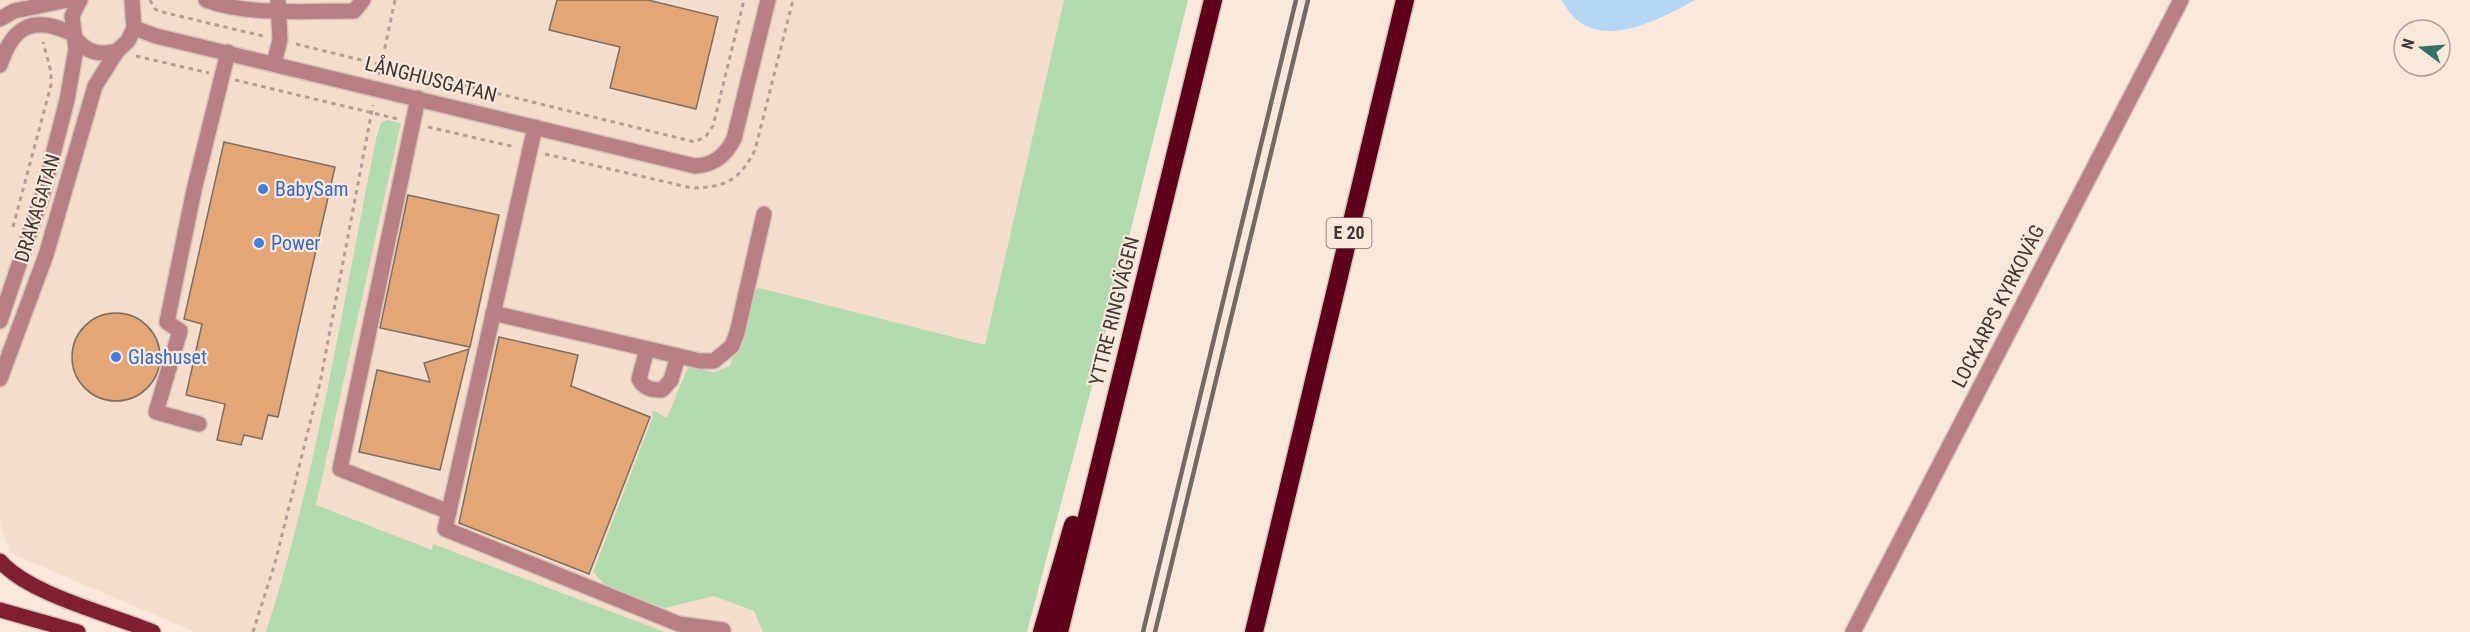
<svg xmlns="http://www.w3.org/2000/svg" width="2470" height="632" font-family="'Roboto Condensed',sans-serif">
<style>
.built{fill:#f5ddcc}
.green{fill:#b2dbb0}
.water{fill:#b3d7f5}
.building{fill:#e3a777;stroke:#7e6f63;stroke-width:1.5}
.lines{fill:none;stroke-linecap:round;stroke-linejoin:round}
.minor-casing{stroke:#d4c5ba;stroke-width:18}
.major-casing{stroke:#d4c5ba;stroke-width:18}
.highway-casing{stroke:#d4c5ba;stroke-width:21}
.path{stroke:#b0a299;stroke-width:3;stroke-dasharray:4.5 4.5;stroke-linecap:butt}
.minor{stroke:#b88083;stroke-width:15}
.major{stroke:#801f30;stroke-width:15}
.highway{stroke:#5f001a;stroke-width:18}
.rail{stroke:#746a64;stroke-width:4.5}
.shop-dot{fill:#3f7fe0;stroke:#fae8dc;stroke-width:2}
.labels{text-anchor:middle;stroke-width:4.5;stroke-linejoin:round;paint-order:stroke}
.shield{fill:#fae8dc;stroke:#766c66;stroke-width:1.5}
.shield-label{font-size:18px;font-weight:bold;fill:#3e3733}
.street-label{font-size:20px;fill:#3e3733;stroke:#fae8dc}
.shop-label{font-size:20px;fill:#366cbe;stroke:#fae8dc;text-anchor:start}
</style>
<rect width="100%" height="100%" fill="#fae8dc"/>
<polygon class="built" points="0,0 1162,0 1010,632 195,632 10,553 0,523"/>
<g class="green">
<polygon points="1064,0 1188,0 1092,386 1027,632 763,632 754,611 714,596 665,608 609,589 593,572 653,416 652,410 667,418 688,367 714,372 730,366 753,291 759,288 985,345"/>
<path d="M387 120 401 123 316 505 432 550 433 544 665 632H266C318 471 343 300 377 135L381 123Z"/>
</g>
<path class="water" d="M1562 0H1695C1655 22 1590 57 1562 0Z"/>
<g class="building">
<polygon points="557,0 648,0 718,17 696,109 610,88 620,47 549,30"/>
<polygon points="224,142 335,167 278,417 268,415 262,439 244,435 241,445 217,440 225,404 186,395 202,324 184,319"/>
<polygon points="408,195 499,215 470,347 380,328"/>
<circle cx="116" cy="357" r="44"/>
<polygon points="499,337 578,355 571,386 650,417 589,574 459,523"/>
<polygon points="469,349 440,470 359,452 377,370 430,382 424,363"/>
</g>
<g class="lines">
<g class="minor-casing">
<g id="minor">
<path d="M206 0C248 16 309 11 354 11L363 0"/>
<polyline points="0,19 14,11 68,0"/>
<path d="M134 28 156 36 695 166C714 165 725 156 734 139L768 0"/>
<path d="M75 38C86 52 99 56 117 51"/>
<polyline points="274,63 280,40 278,0"/>
<path d="M0 65C13 25 34 15 73 34"/>
<polyline points="418,98 340,469 449,512"/>
<polyline points="535,127 445,529 679,624 723,630"/>
<polyline points="493,313 700,361 714,361 732,346 737,333 764,214"/>
<polyline points="0,321 43,193 67,100 76,49 72,16 80,0"/>
<path d="M647 349 639 379C644 389 652 390 662 390L671 380 678 356"/>
<polyline points="0,379 46,255 95,86 117,51 128,41 134,28 132,0"/>
<polyline points="199,424 156,412 180,331 167,322 194,190 228,52"/>
<polyline points="1853,632 2181,0"/>
</g>
</g>
<g class="major-casing">
<g id="major">
<path d="M0 561C30 595 110 614 153 632"/>
<polyline points="0,610 78,632"/>
</g>
</g>
<g class="highway-casing">
<g id="highway">
<polyline points="1042,632 1073,525"/>
<polyline points="1059,632 1213,0"/>
<polyline points="1254,632 1405,0"/>
</g>
</g>
<g class="path">
<polyline points="150,0 155,9 162,12 263,36"/>
<polyline points="296,44 695,142 706,136 713,126 744,0"/>
<polyline points="136,56 209,73"/>
<polyline points="379,75 395,0"/>
<polyline points="235,80 398,119"/>
<polyline points="428,127 515,147"/>
<path d="M545 154 692 188C726 187 739 181 755 150L793 0"/>
<polyline points="13,227 51,85 51,72 43,42"/>
<polyline points="253,632 275,563 320,383 373,105"/>
</g>
<use href="#minor" class="minor"/>
<use href="#major" class="major"/>
<use href="#highway" class="highway"/>
<g class="rail">
<polyline points="1143,632 1296,0"/>
<polyline points="1155,632 1308,0"/>
</g>
</g>
<g class="shop-dot">
<circle cx="263" cy="189" r="6"/>
<circle cx="259" cy="243" r="6"/>
<circle cx="116" cy="357" r="6"/>
</g>
<g class="labels">
<rect class="shield" x="1326.5" y="218" width="45" height="30" rx="4.5"/>
<g class="shield-label">
<text x="1349" y="239">E 20</text>
</g>
<g class="street-label">
<text transform="translate(431 79) rotate(14)" y="7">LÅNGHUSGATAN</text>
<text transform="translate(37 208) rotate(-73)" y="7">DRAKAGATAN</text>
<text transform="translate(1998 306) rotate(-63)" y="7">LOCKARPS KYRKOVÄG</text>
<text transform="translate(1114 311) rotate(-76)" y="7">YTTRE RINGVÄGEN</text>
</g>
<g class="shop-label">
<text x="275" y="196">BabySam</text>
<text x="271" y="250">Power</text>
<text x="128" y="364">Glashuset</text>
</g>
</g>
<g transform="translate(2422 48) rotate(286)"><circle r="28" fill="#fae8dc" stroke="#afa198" stroke-width="1.5"/>
<path d="M0-4.5L10 22L0 15L-10 22Z" fill="#307263"/>
<text y="-9" font-size="16" font-weight="bold" text-anchor="middle" fill="#3e3733">N</text>
</g>
</svg>
